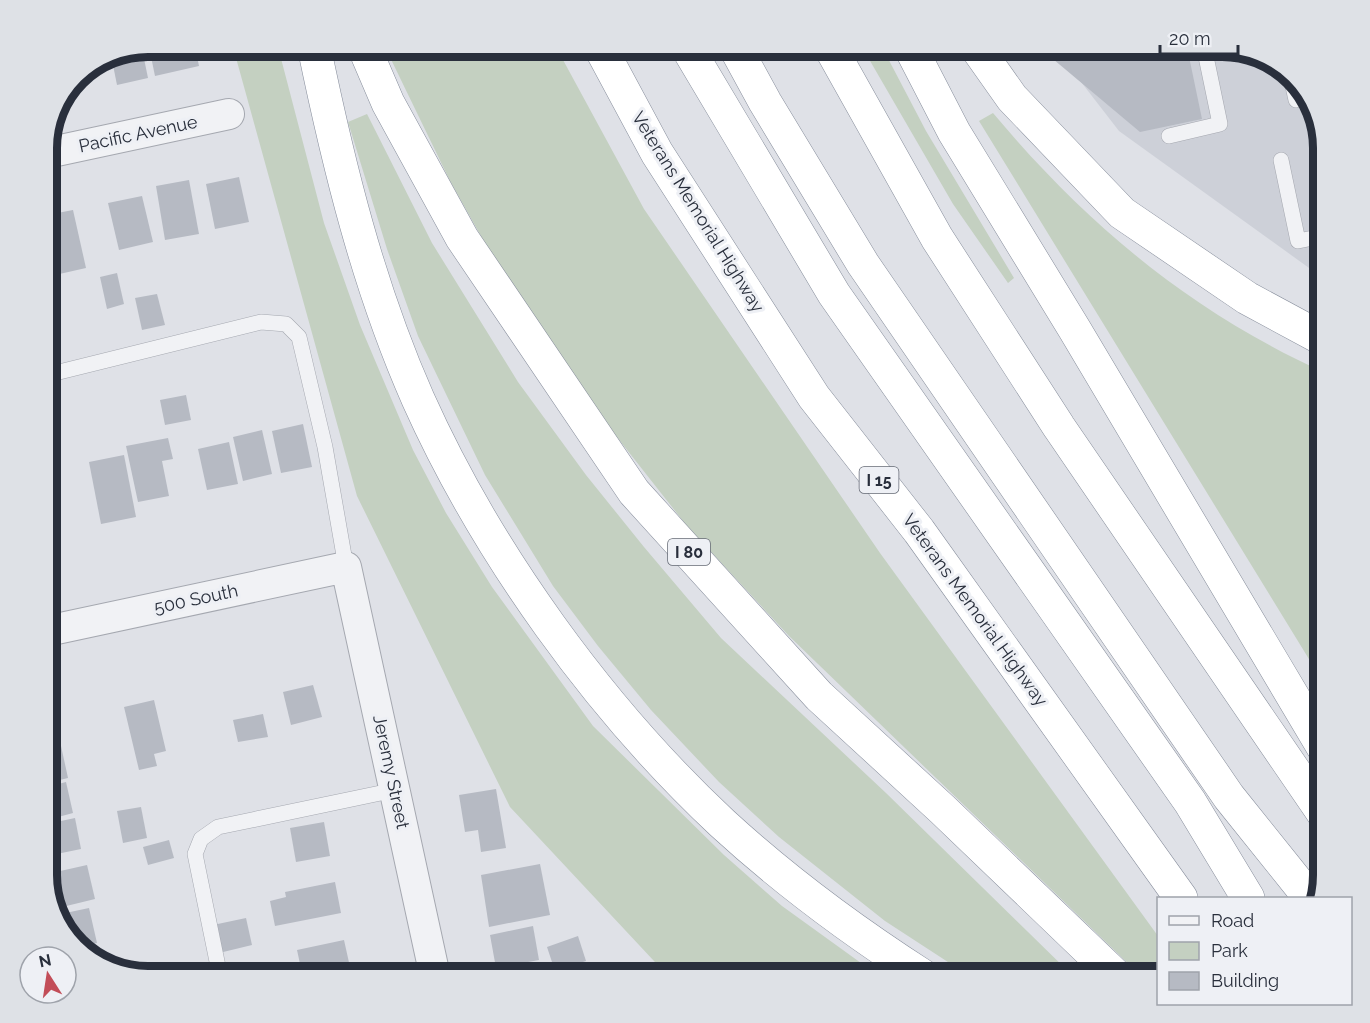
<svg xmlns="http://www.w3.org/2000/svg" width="1370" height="1023" font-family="Raleway,sans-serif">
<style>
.built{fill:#cdd0d8}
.green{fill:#c4d0c1}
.building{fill:#b6bac3}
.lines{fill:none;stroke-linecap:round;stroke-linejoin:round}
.service-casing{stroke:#a5a8b0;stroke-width:16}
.minor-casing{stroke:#a5a8b0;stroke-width:32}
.motorway-casing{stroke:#878e9c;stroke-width:34}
.service{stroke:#f1f2f5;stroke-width:15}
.minor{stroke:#f1f2f5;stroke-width:30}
.motorway{stroke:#fff;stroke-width:33}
.labels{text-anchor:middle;stroke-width:6;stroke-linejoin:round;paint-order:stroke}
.shield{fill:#eef0f5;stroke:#646974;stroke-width:1.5}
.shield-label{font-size:16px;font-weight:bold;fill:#292f3c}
.street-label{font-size:18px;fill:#292f3c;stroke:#eef0f5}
.rim{fill:none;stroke:#292f3c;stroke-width:8}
</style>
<rect width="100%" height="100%" fill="#dfe1e7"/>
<polygon class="built" points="1054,47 1222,47 1284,68 1313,103 1323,148 1323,278 1119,131"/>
<g class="green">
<polygon points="233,47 278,47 324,223 360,325 413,450 446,513 492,587 593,726 724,855 782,906 879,976 668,976 510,807 357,496"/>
<polygon points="385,47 556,47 644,209 880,553 1158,936 1158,976 1141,976 789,636 687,526 605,422 496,263 450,181"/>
<polygon points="862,47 882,47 926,131 1014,278 1008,283 953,204"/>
<path d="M993 113C1087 225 1190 311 1323 372V682L979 121Z"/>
<polygon points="367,114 432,243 518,382 586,475 644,547 721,638 886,793 1073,976 971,976 951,964 885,921 779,837 719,782 651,710 598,646 553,586 485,475 418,336 387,249 348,122"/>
</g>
<g class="building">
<polygon points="149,47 195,47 199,66 155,76"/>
<polygon points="1051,47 1187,47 1202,119 1140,132 1053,59"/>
<polygon points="142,49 148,78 117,85 112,60"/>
<polygon points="73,82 77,98 57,103"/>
<polygon points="239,177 249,222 215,229 206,184"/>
<polygon points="189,180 199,234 165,240 156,186"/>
<polygon points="142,196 153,242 119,250 108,203"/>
<polygon points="73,210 86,268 55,275 47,239 47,215"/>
<polygon points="117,273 124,304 107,309 100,277"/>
<polygon points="157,294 165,325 142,330 135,298"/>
<polygon points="186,395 191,420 165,425 160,400"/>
<polygon points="303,424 312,467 281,473 272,431"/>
<polygon points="262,430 272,474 243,481 233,437"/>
<polygon points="168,438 173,459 162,461 169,496 138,502 126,446"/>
<polygon points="229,442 238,484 207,490 198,449"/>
<polygon points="124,455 136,517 101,524 89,462"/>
<polygon points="313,685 322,717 291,725 283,692"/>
<polygon points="154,700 166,751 154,754 157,766 139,770 124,707"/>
<polygon points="50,711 57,744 47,746 47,712"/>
<polygon points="263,714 268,737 238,742 233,720"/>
<polygon points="61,746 68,778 47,783 47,749"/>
<polygon points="66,782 73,813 47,820 47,787"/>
<polygon points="496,789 506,848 481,852 478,830 465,832 459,795"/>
<polygon points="141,807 147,838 123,843 117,811"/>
<polygon points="75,818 81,849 47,856 47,824"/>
<polygon points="324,822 330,856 296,862 290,828"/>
<polygon points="169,840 174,858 148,865 143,847"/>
<polygon points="540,864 550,915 489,927 481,875"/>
<polygon points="87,865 95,899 54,909 47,874"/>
<polygon points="335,882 341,913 275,926 270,901 286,897 285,892"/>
<polygon points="89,908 97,943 79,947 56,915"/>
<polygon points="246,918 252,945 219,953 213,925"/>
<polygon points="533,926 539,960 496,968 490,935"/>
<polygon points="578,936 586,961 555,971 547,947"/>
<polygon points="344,940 352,976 316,976 315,969 302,973 297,950"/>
</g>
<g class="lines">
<g class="service-casing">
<g id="service">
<polyline points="1291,77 1296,100"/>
<polyline points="1169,136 1220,124 1204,47"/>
<polyline points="1281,160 1298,241 1323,236"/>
<polyline points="47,375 261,322 286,324 299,337 325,447 346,567"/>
<polyline points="220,976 195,854 201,839 218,827 395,790"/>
</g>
</g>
<g class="minor-casing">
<g id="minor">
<polyline points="47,153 229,114"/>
<polyline points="47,631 346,567 435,976"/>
</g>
</g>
<g class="motorway-casing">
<g id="motorway">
<path d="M314 47C339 167 368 286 418 399 487 553 599 708 722 823 784 880 853 931 923 976"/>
<polyline points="364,47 388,103 462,238 634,492 819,696 942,809 1116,976"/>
<polyline points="600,47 657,153 814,397 919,531 1181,898"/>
<polyline points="687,47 834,294 1190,802 1248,898"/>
<polyline points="735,47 765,102 863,264 1229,797 1310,898"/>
<polyline points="830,47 937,238 1059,427 1323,813"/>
<polyline points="910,47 954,132 1075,330 1323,747"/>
<polyline points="976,47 1012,98 1122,213 1247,298 1323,339"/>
</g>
</g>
<use href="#service" class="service"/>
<use href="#minor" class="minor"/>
<use href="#motorway" class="motorway"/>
</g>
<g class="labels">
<g class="shield">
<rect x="859.5" y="467" width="39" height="26" rx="4.5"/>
<rect x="668" y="539" width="42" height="26" rx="4.5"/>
</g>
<g class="shield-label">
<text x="879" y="486">I 15</text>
<text x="689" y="558">I 80</text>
</g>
<g class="street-label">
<text transform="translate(138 134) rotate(-12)" y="6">Pacific Avenue</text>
<text transform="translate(698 212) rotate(58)" y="6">Veterans Memorial Highway</text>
<text transform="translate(196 599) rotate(-12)" y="6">500 South</text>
<text transform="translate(975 610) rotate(54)" y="6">Veterans Memorial Highway</text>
<text transform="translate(391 772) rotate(78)" y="6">Jeremy Street</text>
</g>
</g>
<path d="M0 0H1370V1023H0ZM148 57H1222A91 91 0 0 1 1313 148V875A91 91 0 0 1 1222 966H148A91 91 0 0 1 57 875V148A91 91 0 0 1 148 57Z" fill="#dee1e6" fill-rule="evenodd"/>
<path class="rim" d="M148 57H1222A91 91 0 0 1 1313 148V875A91 91 0 0 1 1222 966H148A91 91 0 0 1 57 875V148A91 91 0 0 1 148 57Z"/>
<rect x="1157" y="897" width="195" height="108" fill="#eef0f5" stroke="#9fa3ab" stroke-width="1.5"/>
<rect x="1169" y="916" width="30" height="9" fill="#f1f2f5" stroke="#9fa3ab" stroke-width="1.5"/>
<text x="1211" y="927" font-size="18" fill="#292f3c">Road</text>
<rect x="1169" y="942" width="30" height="18" fill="#c4d0c1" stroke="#9fa3ab" stroke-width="1.5"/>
<text x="1211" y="957" font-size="18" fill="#292f3c">Park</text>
<rect x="1169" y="972" width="30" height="18" fill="#b6bac3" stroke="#9fa3ab" stroke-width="1.5"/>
<text x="1211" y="987" font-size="18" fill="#292f3c">Building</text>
<g transform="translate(48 975) rotate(348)"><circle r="28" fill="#eef0f5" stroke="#9fa3ab" stroke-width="1.5"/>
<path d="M0-4.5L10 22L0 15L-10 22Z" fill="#c24d58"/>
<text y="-9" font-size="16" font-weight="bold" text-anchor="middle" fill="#292f3c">N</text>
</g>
<path d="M1160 45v9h78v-9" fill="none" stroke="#292f3c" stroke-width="3"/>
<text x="1169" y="45" font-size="18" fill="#292f3c" stroke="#eef0f5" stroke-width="4.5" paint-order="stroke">20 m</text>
</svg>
